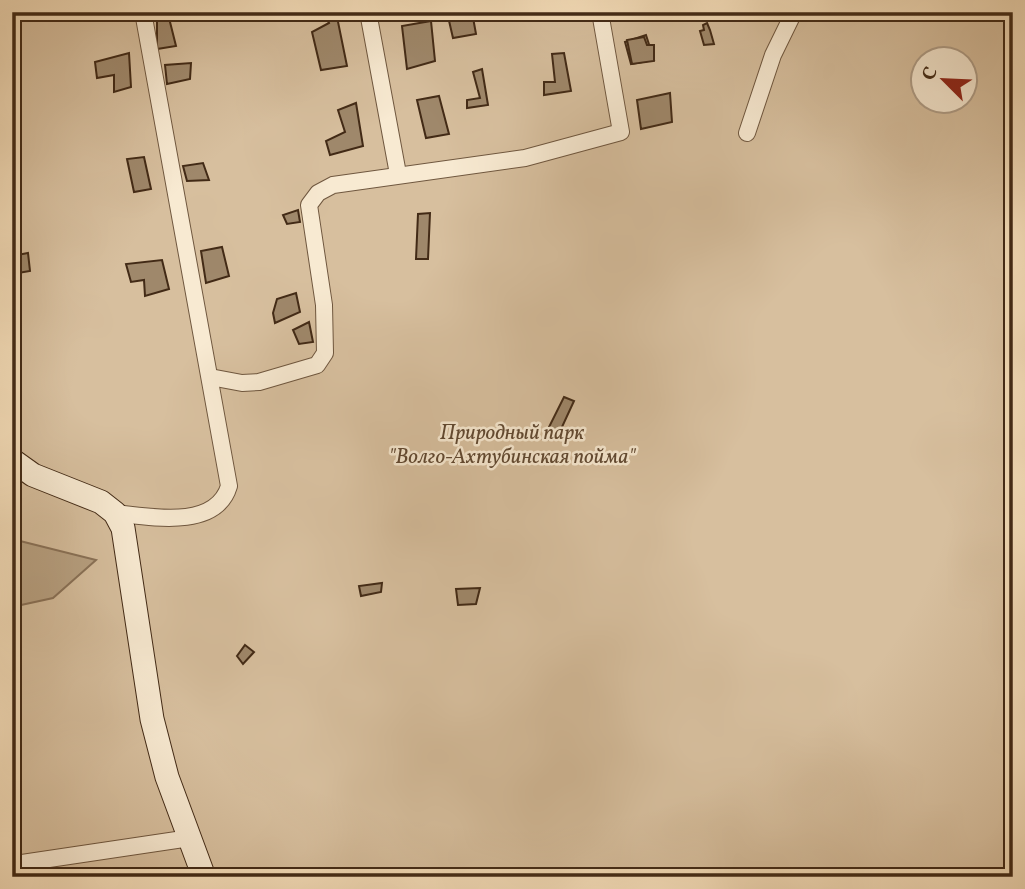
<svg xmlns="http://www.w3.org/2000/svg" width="1025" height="889" font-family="Vollkorn,serif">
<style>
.green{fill:#d7bf9e;stroke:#8c745a;stroke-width:2;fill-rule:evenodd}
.water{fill:#b8a182;stroke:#897157;stroke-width:2}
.building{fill:#9f886b;stroke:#422a16;stroke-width:2}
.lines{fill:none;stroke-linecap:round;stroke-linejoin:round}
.street-casing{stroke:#6f573f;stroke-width:18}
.secondary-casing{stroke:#422a16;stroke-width:25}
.street{stroke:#f8ead2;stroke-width:16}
.secondary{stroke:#f8ead2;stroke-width:23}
.labels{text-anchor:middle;stroke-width:5;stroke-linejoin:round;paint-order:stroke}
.park-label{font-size:21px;font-style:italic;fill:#604831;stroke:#f8ead2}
</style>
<rect width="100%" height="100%" fill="#f5deba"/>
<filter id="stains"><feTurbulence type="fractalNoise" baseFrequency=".00286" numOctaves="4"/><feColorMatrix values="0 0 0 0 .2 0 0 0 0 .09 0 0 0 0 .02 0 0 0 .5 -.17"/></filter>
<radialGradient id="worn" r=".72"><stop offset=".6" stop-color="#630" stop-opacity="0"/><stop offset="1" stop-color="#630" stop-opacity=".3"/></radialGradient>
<path class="green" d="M12 12H1013V877H12ZM923 60H965V102H923Z"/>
<polygon class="water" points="12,539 96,560 53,598 12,607"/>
<g class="building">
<polygon points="307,12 336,12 347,66 321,70 312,32 329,23 326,16 312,17 312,13"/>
<polygon points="447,12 472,12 476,34 453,38"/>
<polygon points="169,18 176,46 157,49 157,20"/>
<polygon points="431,21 435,61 407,69 402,26"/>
<polygon points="707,23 710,30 714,44 704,45 700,31 704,30 703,25"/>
<polygon points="646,35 654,60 631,64 625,42"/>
<polygon points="644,37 647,45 654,45 654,61 632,64 627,40"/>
<polygon points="129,53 131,87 114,92 114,75 97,78 95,62"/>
<polygon points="564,53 571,91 544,95 544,82 555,82 552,54"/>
<polygon points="191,63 190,79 167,84 165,65"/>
<polygon points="482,69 488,105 467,108 467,100 480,98 473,72"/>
<polygon points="670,93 672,122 641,129 637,100"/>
<polygon points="439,96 449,134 426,138 417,100"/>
<polygon points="356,103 363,146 330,155 326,141 345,132 338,110"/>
<polygon points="144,157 151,189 134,192 127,159"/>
<polygon points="203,163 209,180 187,181 183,166"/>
<polygon points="298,210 300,222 287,224 283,215"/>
<polygon points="430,213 428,259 416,259 418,214"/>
<polygon points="222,247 229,276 206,283 201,251"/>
<polygon points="28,253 30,271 12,274 12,256"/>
<polygon points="162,260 169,289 145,296 144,280 131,282 126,264"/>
<polygon points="296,293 300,312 275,323 273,313 277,299"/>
<polygon points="309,322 313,342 299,344 293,330"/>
<polygon points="564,397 574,401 556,440 543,439"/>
<polygon points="382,583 381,592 361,596 359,586"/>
<polygon points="480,588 476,604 458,605 456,589"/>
<polygon points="245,645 254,652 243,664 237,656"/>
</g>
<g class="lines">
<g class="street-casing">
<g id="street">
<polyline points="368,12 398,174"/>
<polyline points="747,133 773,55 794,12"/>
<polyline points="210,377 242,383 259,382 317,365 325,353 324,305 309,205 318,193 333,185 525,158 621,132 600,12"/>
<path d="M115 513C150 517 216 530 229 486L143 12"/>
<polyline points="12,867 22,863 190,838"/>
</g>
</g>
<g class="secondary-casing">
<polyline id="secondary" points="12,460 33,475 101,502 115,513 123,528 152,719 167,777 204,877"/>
</g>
<use href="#street" class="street"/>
<use href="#secondary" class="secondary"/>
</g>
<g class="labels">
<g class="park-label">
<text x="512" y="439">Природный парк<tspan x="512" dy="24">"Волго-Ахтубинская пойма"</tspan></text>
</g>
</g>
<rect width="1025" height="889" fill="none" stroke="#f5deba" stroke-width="42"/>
<rect x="14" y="14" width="997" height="861" fill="none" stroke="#422a16" stroke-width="3.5"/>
<rect x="21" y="21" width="983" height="847" fill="none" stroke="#422a16" stroke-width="2"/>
<g transform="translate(944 80) rotate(294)"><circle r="33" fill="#f8ead2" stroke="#af9d87" stroke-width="2"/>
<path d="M0-5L12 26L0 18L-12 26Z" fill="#8f2418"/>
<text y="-10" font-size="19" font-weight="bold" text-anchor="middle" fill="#422a16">С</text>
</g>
<rect width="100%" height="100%" filter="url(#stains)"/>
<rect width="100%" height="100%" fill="url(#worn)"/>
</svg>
